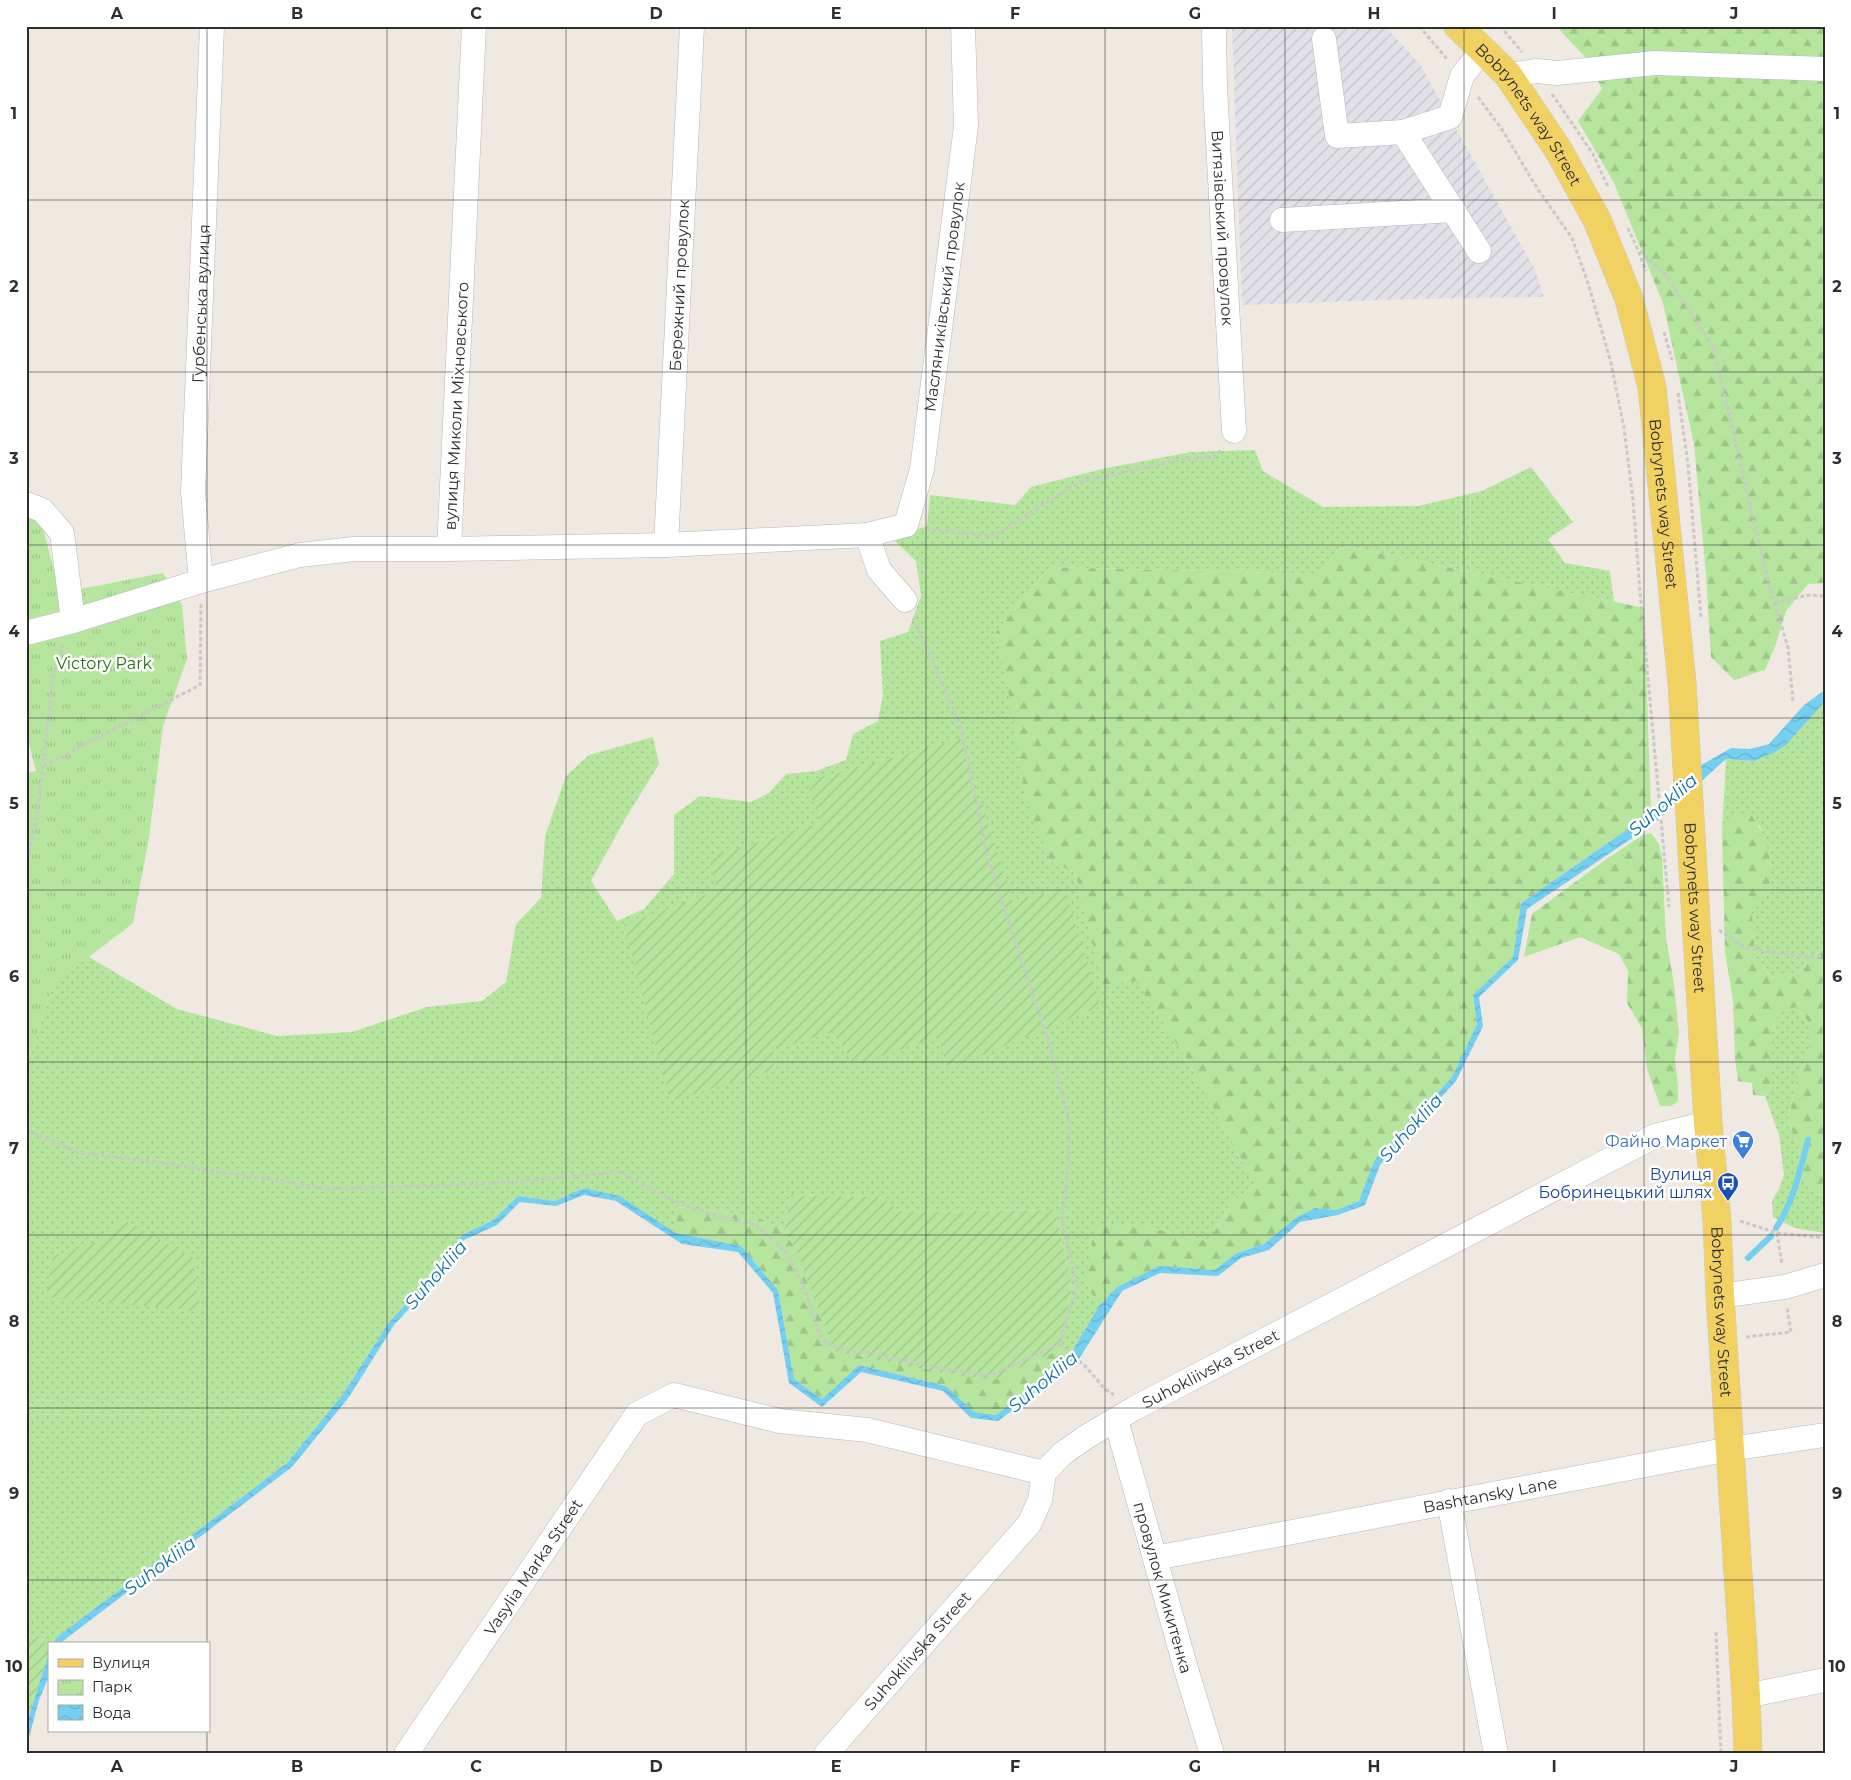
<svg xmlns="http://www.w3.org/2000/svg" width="1851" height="1780" font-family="Montserrat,sans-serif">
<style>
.industrial{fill:url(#industrial-furrows)}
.grass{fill:url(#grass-dots)}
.forest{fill:url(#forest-firs)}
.park{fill:url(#park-tufts)}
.garden{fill:url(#garden-furrows)}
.water{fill:url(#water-waves)}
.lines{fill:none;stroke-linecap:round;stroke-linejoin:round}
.stream{stroke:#75cff0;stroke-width:6}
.minor-casing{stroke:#b4b7c1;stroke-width:25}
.major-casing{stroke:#c9c9c9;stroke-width:29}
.path{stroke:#c9c9c9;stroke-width:3;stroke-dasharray:4 2.5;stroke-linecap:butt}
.minor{stroke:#fff;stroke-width:24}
.major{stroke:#f2d163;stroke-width:28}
.grid{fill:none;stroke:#2e2e2e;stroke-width:1;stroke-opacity:0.55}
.labels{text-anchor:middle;stroke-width:5;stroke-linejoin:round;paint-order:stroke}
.street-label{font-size:16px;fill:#2e2e2e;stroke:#fff}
.park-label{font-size:16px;fill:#2c6e1b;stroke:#fff}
.shop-label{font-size:16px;fill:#366cbe;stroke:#fff;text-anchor:end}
.transit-label{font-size:16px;fill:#164399;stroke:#fff;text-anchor:end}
.water-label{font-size:18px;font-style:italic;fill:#0d6fa3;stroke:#fff}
.neatline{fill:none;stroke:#2e2e2e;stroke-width:2}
.grid-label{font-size:16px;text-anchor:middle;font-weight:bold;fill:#2e2e2e}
</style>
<defs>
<pattern id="industrial-furrows" width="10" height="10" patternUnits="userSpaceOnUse" patternTransform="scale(1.25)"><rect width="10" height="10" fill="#e3e1e8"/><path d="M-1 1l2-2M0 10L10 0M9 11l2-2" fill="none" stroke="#c3c1c7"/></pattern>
<pattern id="grass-dots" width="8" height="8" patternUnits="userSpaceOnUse" patternTransform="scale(1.25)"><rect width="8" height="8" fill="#b6e59e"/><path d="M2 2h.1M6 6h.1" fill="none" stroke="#9dc588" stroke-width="1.8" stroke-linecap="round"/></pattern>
<pattern id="forest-firs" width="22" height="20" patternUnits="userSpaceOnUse" patternTransform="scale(1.25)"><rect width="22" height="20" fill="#b6e59e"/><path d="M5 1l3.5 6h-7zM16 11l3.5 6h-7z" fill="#9dc588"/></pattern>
<pattern id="park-tufts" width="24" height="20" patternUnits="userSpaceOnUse" patternTransform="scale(1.25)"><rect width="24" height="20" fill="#b6e59e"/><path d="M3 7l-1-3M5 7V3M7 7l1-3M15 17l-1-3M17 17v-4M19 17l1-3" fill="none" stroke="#9dc588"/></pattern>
<pattern id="garden-furrows" width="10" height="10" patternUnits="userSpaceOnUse" patternTransform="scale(1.25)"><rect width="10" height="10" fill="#b6e59e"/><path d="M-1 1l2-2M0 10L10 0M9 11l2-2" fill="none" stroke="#9dc588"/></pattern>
<pattern id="water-waves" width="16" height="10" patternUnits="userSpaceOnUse" patternTransform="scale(1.25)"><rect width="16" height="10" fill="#75cff0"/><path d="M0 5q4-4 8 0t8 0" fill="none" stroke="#66b2ce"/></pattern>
</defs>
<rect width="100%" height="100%" fill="#efe9e1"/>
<polygon class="industrial" points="1232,26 1385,26 1421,66 1534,268 1544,297 1408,299 1242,305"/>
<g class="grass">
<polygon points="1255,450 1263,471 1323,507 1418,506 1482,491 1531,467 1573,522 1548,539 1565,563 1610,571 1614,602 1342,545 1319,574 1050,567 996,632 1007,683 1050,861 1075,873 1103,984 1136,980 1187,1060 1255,1185 1231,1203 1209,1241 1147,1227 1085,1282 1099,1306 1068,1358 1061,1349 1072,1287 1055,1210 901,1212 880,1197 791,1195 784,1230 755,1216 678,1207 676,1233 620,1196 584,1188 555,1201 518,1196 493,1220 462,1235 426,1282 389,1322 343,1394 287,1463 57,1637 52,1644 49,1644 26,1634 26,1070 54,981 89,957 177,1009 277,1036 352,1032 427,1007 482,1001 506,982 516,924 541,898 545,836 566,776 589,755 653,737 659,764 624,821 591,881 617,921 644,909 674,874 674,815 700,796 751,802 769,793 786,774 816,771 846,760 853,734 878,721 883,696 880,641 908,632 921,596 916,561 891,537 927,526 930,495 1015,505 1031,487 1102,469 1191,452"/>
<polygon points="1825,701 1825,827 1823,845 1825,851 1825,951 1820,951 1798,972 1771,977 1755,956 1752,912 1768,890 1771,864 1760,826 1737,816 1722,831 1726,759 1754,761"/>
<polygon points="1796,1007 1807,1020 1813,1039 1797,1079 1788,1119 1799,1149 1804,1182 1815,1194 1825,1195 1825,1233 1795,1228 1773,1217 1772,1201 1779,1189 1784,1175 1779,1135 1765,1096 1772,1086 1772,1032 1780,1012"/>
</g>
<g class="forest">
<polygon points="1556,26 1825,26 1825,583 1808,584 1786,611 1776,644 1765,670 1734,680 1711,657 1706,574 1694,444 1663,303 1614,183 1578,121 1602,89 1586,58"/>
<polygon points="1342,545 1644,608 1651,813 1521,903 1513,957 1473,995 1477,1024 1452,1077 1374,1161 1359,1201 1336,1210 1315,1208 1297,1217 1264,1244 1237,1253 1214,1270 1158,1267 1117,1287 1099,1306 1085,1282 1095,1226 1147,1227 1209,1241 1231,1203 1255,1185 1187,1060 1136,981 1103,985 1075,873 1050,861 1026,799 1007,683 996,632 1050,567 1319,574"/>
<path d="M1751 815C1766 834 1776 864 1768 889 1766 897 1757 905 1752 912L1755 956 1771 977 1798 972 1820 951H1825V1195L1815 1194 1804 1182 1799 1149 1788 1119 1797 1079 1813 1039 1807 1020 1796 1007 1780 1012 1772 1032V1086L1765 1096 1753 1095 1752 1083 1738 1081 1735 1058 1733 1000 1725 952 1722 831 1736 816Z"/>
<polygon points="1651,833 1659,844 1662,857 1666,938 1674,984 1679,1034 1675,1057 1678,1087 1678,1101 1671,1106 1660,1106 1647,1069 1642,1028 1627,1003 1628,971 1619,954 1580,937 1524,957 1532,914 1608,858 1643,835"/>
<polygon points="677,1207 755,1216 784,1230 797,1252 994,1380 1061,1349 1068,1358 996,1415 974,1412 946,1386 859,1365 822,1399 794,1379 778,1290 741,1246 676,1233"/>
</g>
<polygon class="park" points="26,489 35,498 60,593 163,573 182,605 187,659 163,726 149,838 133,923 89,957 54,981 26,1070 26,773 36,771 26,732"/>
<g class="garden">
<polygon points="961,739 1013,901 1065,889 1101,1006 948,1069 938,1037 854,1065 835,1032 773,1049 774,1070 670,1101 624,925 716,891 709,857 820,823 807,781"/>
<polygon points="791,1195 880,1197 902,1212 1055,1210 1072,1287 1061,1349 994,1380 943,1373 834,1351 797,1252 784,1230"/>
<polygon points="122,1219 193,1258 200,1311 46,1297 53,1256 102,1241"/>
<polygon points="26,1634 49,1644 49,1652 26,1726"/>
</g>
<g class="water">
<polygon points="1825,690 1825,701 1786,745 1775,752 1754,761 1726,759 1656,822 1527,909 1518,960 1479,997 1483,1026 1456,1081 1380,1165 1365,1205 1338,1215 1300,1222 1269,1250 1241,1258 1218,1276 1160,1273 1122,1291 1077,1362 998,1421 971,1418 943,1391 861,1372 822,1407 789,1383 773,1293 738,1252 682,1244 616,1201 584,1195 556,1206 520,1202 497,1225 464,1240 430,1286 394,1325 349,1397 292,1467 63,1641 61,1644 52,1644 57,1637 287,1463 343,1394 389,1322 426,1282 462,1235 493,1220 518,1196 555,1201 584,1188 620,1196 676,1233 741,1246 778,1290 794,1379 822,1399 859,1365 946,1386 974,1412 996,1415 1068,1358 1099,1306 1117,1287 1159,1266 1214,1270 1237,1253 1264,1244 1297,1217 1315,1208 1336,1210 1359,1201 1374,1161 1452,1077 1477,1024 1473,995 1513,957 1521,903 1651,813 1703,764 1731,748 1750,749 1769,744 1804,705"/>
<polygon points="49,1652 49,1676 39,1700 26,1749 26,1726"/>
</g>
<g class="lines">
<g class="stream">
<path d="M1776 1228C1794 1201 1800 1170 1808 1140"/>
<polyline points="1748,1258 1771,1236"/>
</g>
<g class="minor-casing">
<g id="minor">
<path id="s1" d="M474 26 449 549 666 545 867 535 906 525 922 469 966 126 963 26"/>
<path id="s2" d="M1214 26 1215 87 1234 431"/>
<polyline points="1324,39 1337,136 1403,132"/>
<polyline points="1508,75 1537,71 1557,73 1655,63 1825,69"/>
<polyline points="1282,220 1454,210"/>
<polyline points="1479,251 1403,132 1450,117 1462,76 1482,50"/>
<polyline points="26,504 42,510 62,533 73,621 201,581 300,555 354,549 449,549"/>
<polyline points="867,535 879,570 905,600"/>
<path id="s3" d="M666 545 692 26"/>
<path id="s4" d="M201 581 193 492 212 26"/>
<polyline points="26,633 73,621"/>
<polyline points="1720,1296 1785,1287 1825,1275"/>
<path id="s5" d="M1116 1420 1186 1669 1212 1754"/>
<polyline points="1449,1501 1496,1754"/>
<path id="s6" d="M1155 1558 1730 1449 1825 1435"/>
<polyline points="1746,1696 1825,1680"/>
<path id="s7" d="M406 1754 637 1414 674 1395 780 1421 867 1430 1044 1473"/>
<path id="s8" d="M826 1754 1029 1524 1040 1500 1044 1473 1062 1454 1086 1437 1135 1408 1655 1136 1708 1123"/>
</g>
</g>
<g class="major-casing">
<g id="major">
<path id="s9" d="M1458 26 1508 75 1559 151 1597 220 1629 299 1652 387 1682 683 1708 1123 1717 1221 1720 1296 1746 1696 1748 1754"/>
</g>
</g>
<g class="path">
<polyline points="1419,26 1447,59"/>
<polyline points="1500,26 1522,52"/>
<polyline points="1552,94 1593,154 1608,187"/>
<polyline points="1478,97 1503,131 1537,188 1572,238 1589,286 1611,363 1624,428 1633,500 1640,591 1669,907"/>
<polyline points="1628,228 1638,250 1646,271"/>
<polyline points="1640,251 1664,273 1713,346 1768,582 1788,647 1793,701"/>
<polyline points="1664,332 1672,360"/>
<polyline points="1678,393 1688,464 1701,618"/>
<polyline points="926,529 993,536 1080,482 1173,461 1214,457 1223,448"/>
<polyline points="1775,603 1808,595 1825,596"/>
<polyline points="43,766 200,685 201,603"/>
<polyline points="26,865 36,823 54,671 64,645"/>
<polyline points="1719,930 1745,948 1799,956 1825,956"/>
<polyline points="26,1124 27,1130 79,1153 151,1161 330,1189 502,1183 619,1172 678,1203 714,1215 756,1225 787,1253 803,1284 822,1341 841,1349 870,1353 949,1370 990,1376 1059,1344 1077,1287 1062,1220 1069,1162 1069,1120 1047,1037 988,859 960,724 913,618"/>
<polyline points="1740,1221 1777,1233 1825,1238"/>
<polyline points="1777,1233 1782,1265"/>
<polyline points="1746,1337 1791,1332 1787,1308"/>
<polyline points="1059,1344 1085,1366 1105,1389 1114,1395"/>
<polyline points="1716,1632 1721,1754"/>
</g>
<use href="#minor" class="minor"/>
<use href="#major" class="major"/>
</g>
<path class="grid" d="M207 26V1644M387 26V1754M566 26V1754M746 26V1754M926 26V1754M1105 26V1754M1285 26V1754M1464 26V1754M1644 26V1754M26 200H1825M26 372H1825M26 545H1825M26 718H1825M26 890H1825M26 1062H1825M26 1235H1825M26 1408H1825M26 1580H1825M207 1731V1754"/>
<defs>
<g id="supermarket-pin" transform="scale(1.125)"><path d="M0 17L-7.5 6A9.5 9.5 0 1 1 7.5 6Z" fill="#3f7fe0" stroke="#fff"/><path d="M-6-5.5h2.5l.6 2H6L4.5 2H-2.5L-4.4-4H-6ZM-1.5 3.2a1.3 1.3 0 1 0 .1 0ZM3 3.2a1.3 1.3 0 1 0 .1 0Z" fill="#fff"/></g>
<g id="bus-pin" transform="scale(1.125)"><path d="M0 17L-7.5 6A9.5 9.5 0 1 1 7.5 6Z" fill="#1a4fb4" stroke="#fff"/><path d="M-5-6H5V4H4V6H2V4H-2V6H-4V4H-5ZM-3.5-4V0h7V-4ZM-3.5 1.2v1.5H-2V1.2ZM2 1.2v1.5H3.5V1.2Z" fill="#fff"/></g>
</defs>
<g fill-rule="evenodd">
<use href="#supermarket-pin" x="1743" y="1141"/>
<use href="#bus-pin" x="1728" y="1183"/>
</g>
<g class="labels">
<g class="street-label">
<text dy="6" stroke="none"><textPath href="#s9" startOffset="114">Bobrynets way Street</textPath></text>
<text dy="6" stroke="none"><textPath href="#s2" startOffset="202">Витязівський провулок</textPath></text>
<text dy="6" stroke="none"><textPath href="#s3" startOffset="260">Бережний провулок</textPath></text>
<text dy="6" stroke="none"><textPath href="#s1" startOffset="1214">Масляниківський провулок</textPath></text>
<text dy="6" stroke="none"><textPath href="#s4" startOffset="278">Гурбенська вулиця</textPath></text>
<text transform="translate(456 406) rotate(-87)" y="6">вулиця Миколи Міхновського</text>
<text dy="6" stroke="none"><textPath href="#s9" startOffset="534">Bobrynets way Street</textPath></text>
<text dy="6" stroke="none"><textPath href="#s9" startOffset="939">Bobrynets way Street</textPath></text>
<text dy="6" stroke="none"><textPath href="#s9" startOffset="1344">Bobrynets way Street</textPath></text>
<text dy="6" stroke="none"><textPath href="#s8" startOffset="558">Suhokliivska Street</textPath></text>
<text dy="6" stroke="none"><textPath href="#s6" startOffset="341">Bashtansky Lane</textPath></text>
<text dy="6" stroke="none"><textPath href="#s7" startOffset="226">Vasylia Marka Street</textPath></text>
<text dy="6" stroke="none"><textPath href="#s5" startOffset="174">провулок Микитенка</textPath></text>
<text dy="6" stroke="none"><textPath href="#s8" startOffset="138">Suhokliivska Street</textPath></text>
</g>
<g class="park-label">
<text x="104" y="669">Victory Park</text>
</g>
<g class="shop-label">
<text x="1727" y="1147">Файно Маркет</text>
</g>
<g class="transit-label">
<text x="1712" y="1180">Вулиця<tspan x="1712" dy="18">Бобринецький шлях</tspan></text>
</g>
<g class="water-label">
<text transform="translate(1663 805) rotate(-41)" y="6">Suhokliia</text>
<text transform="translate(1411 1128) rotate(-48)" y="6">Suhokliia</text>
<text transform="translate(436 1275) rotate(-49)" y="6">Suhokliia</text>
<text transform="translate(1043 1382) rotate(-40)" y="6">Suhokliia</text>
<text transform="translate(160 1566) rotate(-37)" y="6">Suhokliia</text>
</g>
</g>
<rect width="1851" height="1780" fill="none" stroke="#ffffff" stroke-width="55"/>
<rect x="48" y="1642" width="162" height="90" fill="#ffffff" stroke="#ababab"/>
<rect x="58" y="1659" width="25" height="8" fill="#f2d163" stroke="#ababab"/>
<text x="92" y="1668" font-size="15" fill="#2e2e2e">Вулиця</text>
<rect x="58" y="1680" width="25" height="15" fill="url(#park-tufts)" stroke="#ababab"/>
<text x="92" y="1692" font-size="15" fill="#2e2e2e">Парк</text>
<rect x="58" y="1705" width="25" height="15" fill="url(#water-waves)" stroke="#ababab"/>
<text x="92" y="1718" font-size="15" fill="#2e2e2e">Вода</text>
<rect x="28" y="28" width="1796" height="1724" class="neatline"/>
<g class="grid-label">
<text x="117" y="19">A</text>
<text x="297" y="19">B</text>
<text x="476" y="19">C</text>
<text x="656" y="19">D</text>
<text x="836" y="19">E</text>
<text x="1015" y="19">F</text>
<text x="1195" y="19">G</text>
<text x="1374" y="19">H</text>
<text x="1554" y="19">I</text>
<text x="1734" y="19">J</text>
<text x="14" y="119">1</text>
<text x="1837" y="119">1</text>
<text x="14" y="292">2</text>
<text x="1837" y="292">2</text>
<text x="14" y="464">3</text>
<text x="1837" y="464">3</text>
<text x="14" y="637">4</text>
<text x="1837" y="637">4</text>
<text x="14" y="809">5</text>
<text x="1837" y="809">5</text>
<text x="14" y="982">6</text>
<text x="1837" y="982">6</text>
<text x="14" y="1154">7</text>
<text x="1837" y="1154">7</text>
<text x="14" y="1327">8</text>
<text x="1837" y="1327">8</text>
<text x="14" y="1499">9</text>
<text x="1837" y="1499">9</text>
<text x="14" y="1672">10</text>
<text x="1837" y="1672">10</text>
<text x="117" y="1772">A</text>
<text x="297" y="1772">B</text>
<text x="476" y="1772">C</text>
<text x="656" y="1772">D</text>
<text x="836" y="1772">E</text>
<text x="1015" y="1772">F</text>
<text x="1195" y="1772">G</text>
<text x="1374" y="1772">H</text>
<text x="1554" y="1772">I</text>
<text x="1734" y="1772">J</text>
</g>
</svg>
